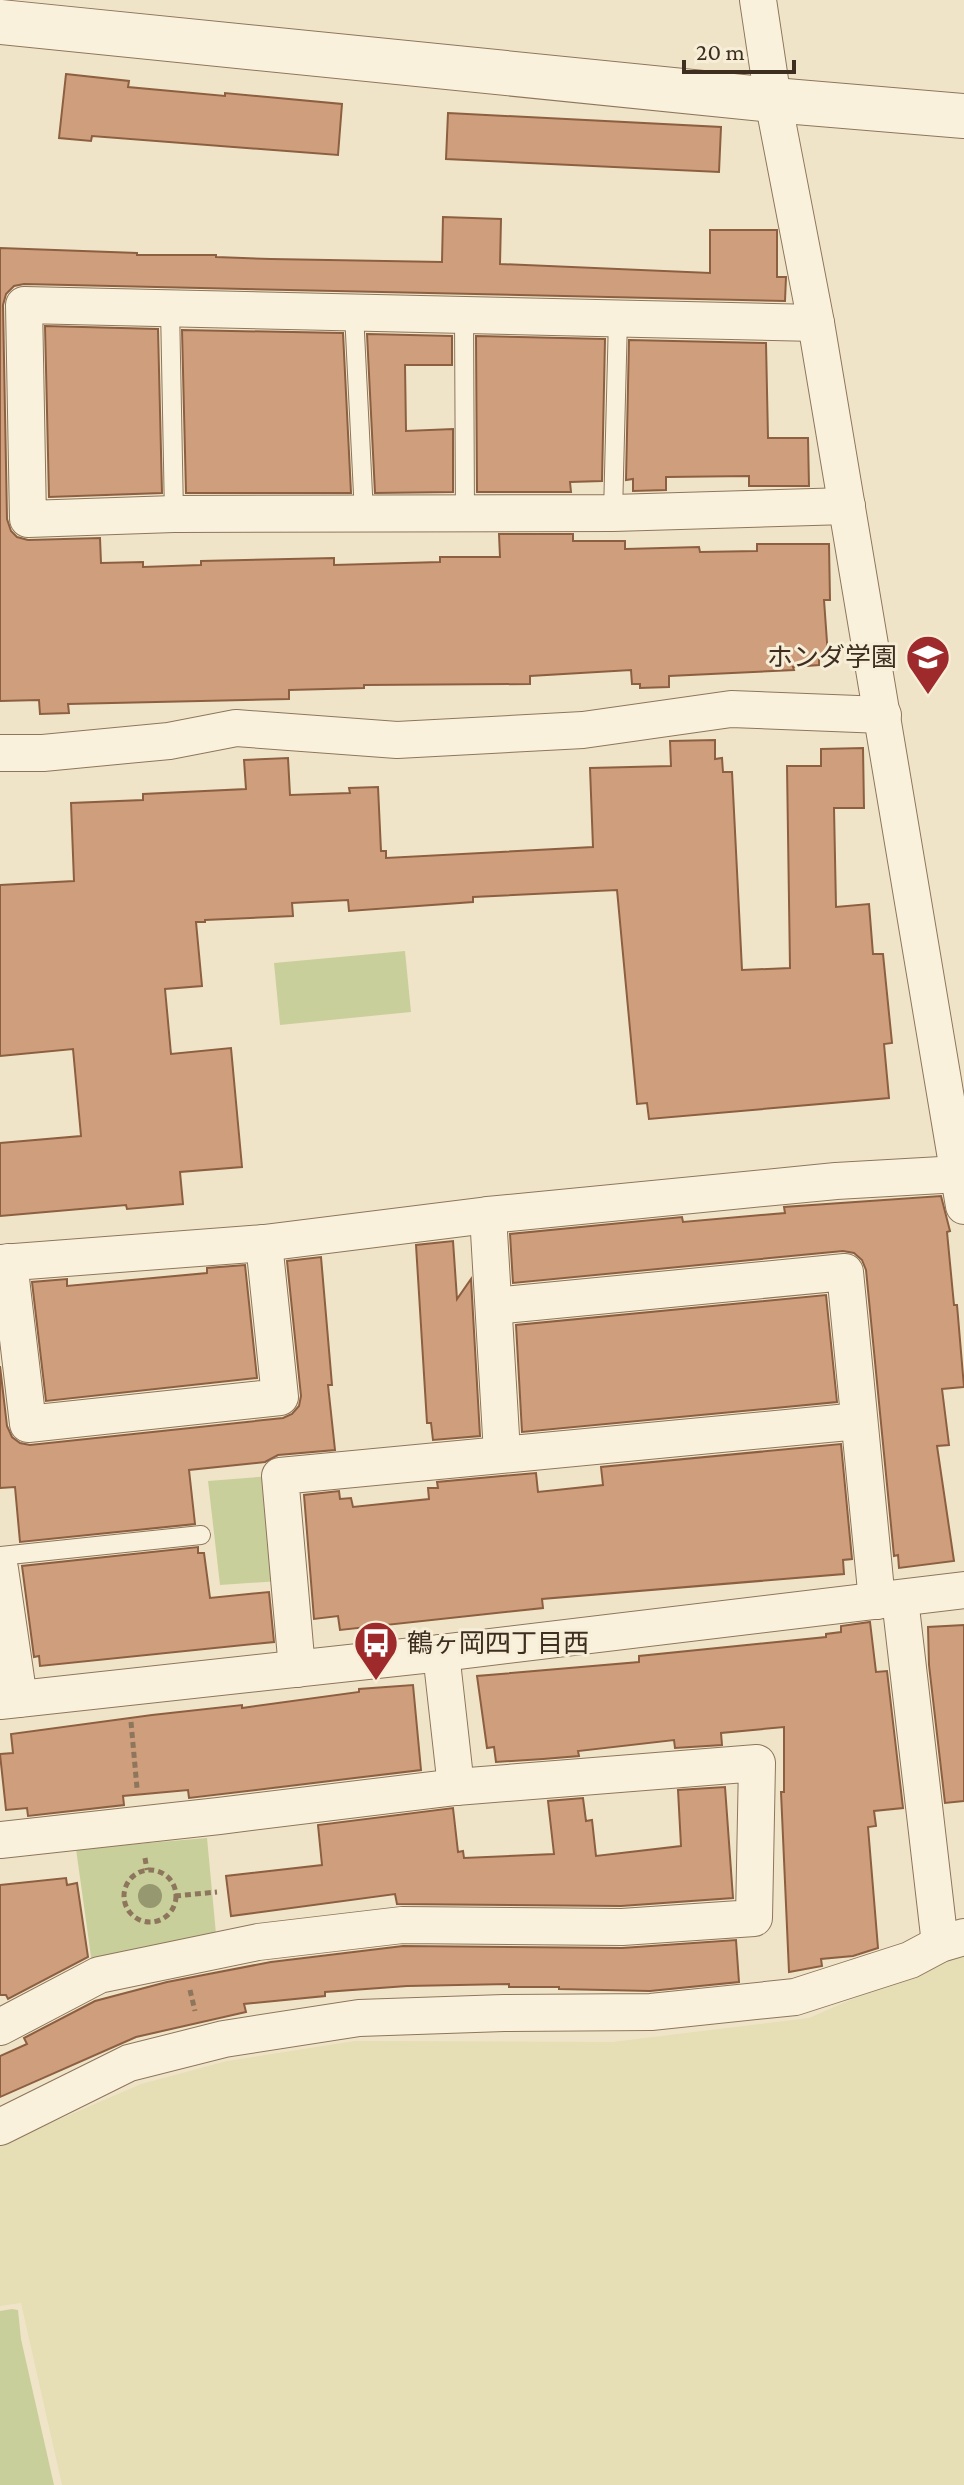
<svg xmlns="http://www.w3.org/2000/svg" width="964" height="2485" font-family="'Crimson Pro','Noto Sans JP',serif">
<style>
.farmland{fill:#e6deb5}
.green{fill:#c9cf9b}
.building{fill:#cf9f7d;stroke:#8d5f41;stroke-width:2}
.lines{fill:none;stroke-linecap:round;stroke-linejoin:round}
.service-casing{stroke:#8d765c;stroke-width:20}
.minor-casing{stroke:#8d765c;stroke-width:38}
.tertiary-casing{stroke:#8d765c;stroke-width:46}
.path{stroke:#8d765c;stroke-width:5;stroke-dasharray:6 4;stroke-linecap:butt}
.service{stroke:#faf1dc;stroke-width:18}
.minor{stroke:#faf1dc;stroke-width:36}
.tertiary{stroke:#faf1dc;stroke-width:44}
.tree{fill:#96986f}
.labels{text-anchor:middle;stroke-width:6;stroke-linejoin:round;paint-order:stroke}
.poi-label{font-size:26px;fill:#3d2e20;stroke:#f7eed8;text-anchor:end}
</style>
<rect width="100%" height="100%" fill="#f0e4c8"/>
<polygon class="farmland" points="964,1950 964,2485 62,2485 21,2303 0,2306 0,2145 141,2084 227,2061 355,2041 612,2042 809,2018"/>
<g class="green">
<polygon points="405,951 411,1012 280,1025 274,963"/>
<polygon points="271,1476 280,1581 220,1585 208,1481"/>
<polygon points="207,1838 216,1934 92,1964 76,1849"/>
<polygon points="12,2309 18,2310 21,2339 54,2485 0,2485 0,2311"/>
</g>
<g class="building">
<polygon points="66,74 129,81 128,87 225,96 225,93 342,104 338,155 92,136 91,141 59,138"/>
<polygon points="448,113 721,127 719,172 446,159"/>
<polygon points="443,217 501,219 500,264 710,273 710,230 777,230 777,277 786,277 785,301 24,284 14,286 6,294 3,305 7,519 11,531 17,537 28,540 100,538 101,563 143,562 143,567 201,565 201,561 334,558 334,565 440,562 440,557 500,557 499,534 573,534 573,541 625,541 625,549 699,547 700,552 757,551 757,544 829,544 830,600 824,600 828,656 819,657 819,665 793,667 794,670 669,676 669,687 640,688 640,684 632,684 631,670 530,676 530,684 364,685 364,688 289,690 289,699 68,704 69,713 40,714 39,700 0,701 0,248 137,253 137,255 216,255 216,257 271,259 442,262"/>
<polygon points="45,326 158,329 162,493 49,497"/>
<polygon points="182,330 343,333 351,493 186,493"/>
<polygon points="367,334 452,336 452,365 405,365 406,431 453,429 453,492 375,493"/>
<polygon points="476,336 605,339 602,481 570,482 571,492 477,492"/>
<polygon points="629,340 766,343 768,438 808,438 809,486 749,486 749,476 666,477 666,490 633,491 633,479 626,480"/>
<polygon points="715,740 715,759 722,758 723,772 732,772 742,970 790,968 787,766 821,766 821,749 863,748 864,808 834,808 836,907 869,904 873,954 883,954 892,1043 884,1044 889,1098 649,1119 647,1103 637,1104 617,890 473,897 473,902 349,911 348,900 292,903 293,916 205,920 205,922 196,922 202,986 165,989 171,1054 231,1048 242,1167 180,1172 183,1204 127,1209 126,1205 0,1216 0,1143 81,1136 73,1049 0,1056 0,885 74,881 71,803 143,800 143,794 246,789 244,760 288,758 290,795 350,793 349,788 378,787 381,851 386,851 386,858 593,847 590,768 671,766 670,741"/>
<polygon points="941,1196 950,1231 947,1232 954,1305 957,1305 964,1387 942,1389 949,1445 937,1446 954,1561 899,1568 898,1555 894,1556 866,1270 862,1260 854,1253 843,1251 513,1283 510,1234 682,1217 683,1222 785,1213 784,1207"/>
<polygon points="453,1241 457,1299 471,1279 480,1436 433,1440 431,1423 427,1423 416,1245"/>
<polygon points="321,1257 332,1385 328,1385 335,1450 278,1455 265,1462 189,1470 195,1524 20,1542 15,1487 0,1488 0,1366 7,1426 12,1437 20,1443 30,1445 283,1418 292,1414 299,1406 301,1396 287,1261"/>
<polygon points="245,1265 257,1378 46,1401 32,1282 67,1279 67,1286 207,1273 207,1268"/>
<polygon points="826,1295 837,1402 522,1432 516,1325"/>
<polygon points="841,1444 852,1559 843,1560 844,1574 542,1599 543,1608 340,1630 338,1616 314,1619 304,1495 339,1491 340,1499 351,1498 353,1507 429,1499 428,1488 438,1488 437,1482 536,1473 538,1492 603,1485 601,1467"/>
<polygon points="198,1547 198,1553 204,1553 210,1598 269,1592 274,1642 40,1666 39,1656 34,1657 22,1566"/>
<polygon points="870,1622 876,1672 887,1671 903,1808 874,1811 876,1826 868,1827 878,1948 853,1956 821,1959 822,1966 789,1972 781,1792 784,1792 784,1727 721,1733 722,1745 675,1748 674,1740 578,1751 579,1756 543,1759 496,1762 494,1747 487,1748 477,1676 639,1662 639,1656 826,1637 826,1634 841,1632 841,1626"/>
<polygon points="964,1625 964,1801 945,1803 929,1665 928,1627"/>
<polygon points="413,1685 421,1770 189,1798 188,1790 123,1796 124,1805 28,1816 27,1808 6,1810 0,1754 13,1753 11,1734 152,1715 242,1705 242,1708 359,1692 359,1689"/>
<polygon points="725,1787 733,1898 621,1906 397,1904 395,1894 231,1916 226,1876 322,1865 318,1825 453,1808 458,1852 463,1851 464,1858 554,1854 548,1801 583,1798 586,1821 592,1820 596,1856 681,1846 678,1790"/>
<polygon points="66,1878 67,1885 77,1883 88,1957 8,1999 6,1995 0,1995 0,1885"/>
<polygon points="736,1940 739,1982 650,1991 559,1989 559,1987 509,1987 509,1984 407,1986 325,1992 325,1996 244,2004 246,2012 136,2037 0,2097 0,2056 27,2044 24,2038 95,2001 167,1982 271,1962 403,1946 622,1948"/>
</g>
<g class="lines">
<g class="service-casing">
<g id="service">
<polyline points="170,307 174,514"/>
<polyline points="354,313 364,514"/>
<polyline points="464,315 465,514"/>
<polyline points="613,513 618,319"/>
<polyline points="0,1556 201,1535"/>
</g>
</g>
<g class="minor-casing">
<g id="minor">
<polyline points="758,0 773,100 816,323 964,1206"/>
<polyline points="816,323 24,305 28,519 174,514 613,513 847,506"/>
<polyline points="0,753 43,753 169,741 236,728 397,740 583,730 731,709 883,715"/>
<polyline points="488,1215 502,1453"/>
<polyline points="9,1262 28,1424 280,1397 264,1243"/>
<polyline points="0,1263 264,1243 488,1215 836,1181 959,1174"/>
<polyline points="494,1306 845,1272 877,1601"/>
<polyline points="0,1569 19,1699"/>
<polyline points="900,1599 940,1944"/>
<polyline points="441,1653 456,1787"/>
<polyline points="297,1669 280,1476 859,1421"/>
<polyline points="0,1701 441,1653 964,1590"/>
<polyline points="0,1840 219,1816 456,1787 757,1763 754,1918 622,1927 402,1925 258,1942 99,1975 0,2027"/>
<polyline points="0,2127 129,2063 224,2039 359,2018 504,2013 651,2012 795,1997 910,1960 940,1944 964,1937"/>
</g>
</g>
<g class="tertiary-casing">
<polyline id="tertiary" points="0,22 773,100 964,116"/>
</g>
<g class="path">
<polyline points="131,1722 137,1788"/>
<polyline points="145,1858 147,1870"/>
<circle cx="150" cy="1896" r="26"/>
<polyline points="175,1896 217,1892"/>
<polyline points="190,1990 195,2011"/>
</g>
<use href="#service" class="service"/>
<use href="#minor" class="minor"/>
<use href="#tertiary" class="tertiary"/>
</g>
<circle class="tree" cx="150" cy="1896" r="12"/>
<defs>
<g id="school-pin" transform="scale(2.3)"><path d="M0 17L-7.5 6A9.5 9.5 0 1 1 7.5 6Z" fill="#9e2a2b" stroke="#f7eed8"/><path d="M0-5L7-2L0 1L-7-2ZM-4 1L0 2.5L4 1V4Q0 6-4 4Z" fill="#fff"/></g>
<g id="bus-pin" transform="scale(2.3)"><path d="M0 17L-7.5 6A9.5 9.5 0 1 1 7.5 6Z" fill="#9e2a2b" stroke="#f7eed8"/><path d="M-5-6H5V4H4V6H2V4H-2V6H-4V4H-5ZM-3.5-4V0h7V-4ZM-3.5 1.2v1.5H-2V1.2ZM2 1.2v1.5H3.5V1.2Z" fill="#fff"/></g>
</defs>
<g fill-rule="evenodd">
<use href="#school-pin" x="928" y="657"/>
<use href="#bus-pin" x="376" y="1643"/>
</g>
<g class="labels">
<g class="poi-label">
<text x="897" y="666">ホンダ学園</text>
<text x="407" y="1652" text-anchor="start">鶴ヶ岡四丁目西</text>
</g>
</g>
<path d="M684 60v12h110v-12" fill="none" stroke="#3d2e20" stroke-width="4"/>
<text x="696" y="60" font-size="24" fill="#3d2e20" stroke="#f7eed8" stroke-width="6" paint-order="stroke">20 m</text>
</svg>
